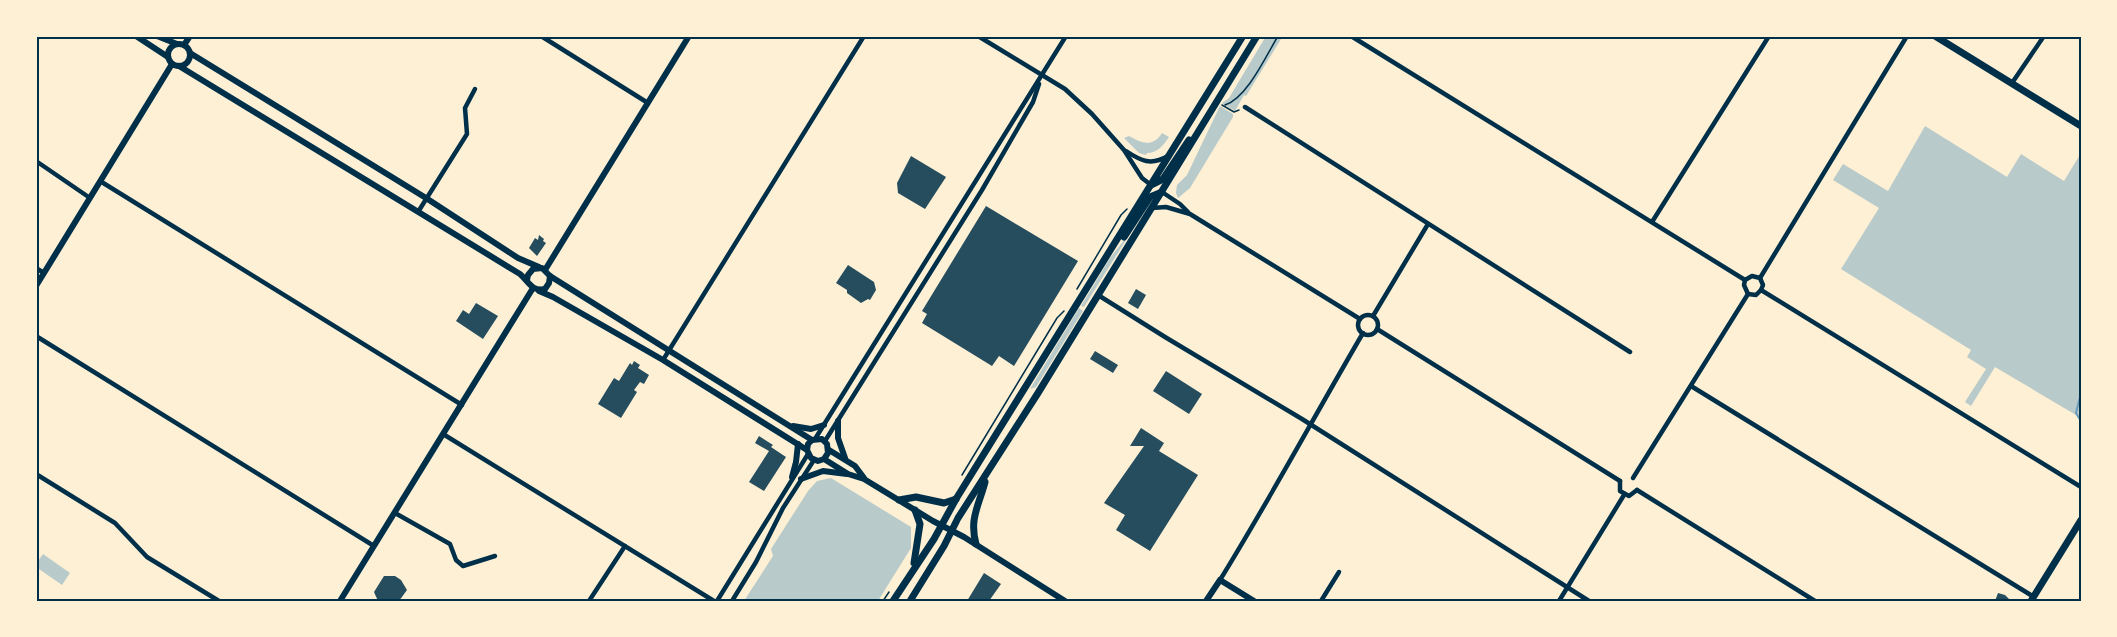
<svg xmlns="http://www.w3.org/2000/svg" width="2117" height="637" font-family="Cabin,sans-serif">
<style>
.green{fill:#b9caca}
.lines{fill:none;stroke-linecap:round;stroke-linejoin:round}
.stream{stroke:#669bbc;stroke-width:2}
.building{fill:#264d5e}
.path{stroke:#003049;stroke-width:1.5}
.minor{stroke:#003049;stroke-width:4.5}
.tertiary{stroke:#003049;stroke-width:6}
.secondary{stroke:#003049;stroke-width:7}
.neatline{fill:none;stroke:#003049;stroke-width:2}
</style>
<rect width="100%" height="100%" fill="#fdf0d5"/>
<g class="green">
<polygon points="1266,36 1283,36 1246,96 1244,95 1235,111 1222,103 1229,98"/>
<polygon points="1220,106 1233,114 1233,117 1190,188 1178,198 1176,193 1177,185 1187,175"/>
<polygon points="1925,126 2007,177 2021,154 2064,181 2081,153 2081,423 2076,415 1995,367 1971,406 1965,402 1986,369 1967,357 1971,350 1841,269 1879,208 1833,180 1843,164 1888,191"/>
<path d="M1162 133 1169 137C1163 146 1157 153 1147 153L1146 155 1139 153 1124 138 1129 136C1141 143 1153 148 1162 133Z"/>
<polygon points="1125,239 1126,240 1084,307 1081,306 1110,258"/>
<polygon points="1079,308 1083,311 1036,387 1030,389"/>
<polygon points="831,478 911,527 911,548 878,601 744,601 773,556 771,549 808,491 817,481"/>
<polygon points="43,554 70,573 62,585 36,567 36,564"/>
</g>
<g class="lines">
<polyline class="stream" points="2081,393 2076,413 2081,421"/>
</g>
<g class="building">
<polygon points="911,156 946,177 925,209 898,193 897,183"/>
<polygon points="986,206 1078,261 1014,366 999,356 992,366 922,323 927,314 922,311"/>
<polygon points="539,235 544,239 543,241 546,243 537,256 529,248 535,238 538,240"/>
<polygon points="848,265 874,282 876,290 870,300 868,299 861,303 847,293 847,290 836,283"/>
<polygon points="1136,289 1146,295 1138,309 1128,303"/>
<polygon points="476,303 498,316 483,339 456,321 463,310 469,314"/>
<polygon points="1095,351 1118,365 1113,373 1090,359"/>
<polygon points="634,361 640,365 638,368 649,375 644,384 640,382 634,390 637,392 621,418 598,404 614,378 619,381 630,363 632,365"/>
<polygon points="1166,371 1202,394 1189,414 1153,391"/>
<polygon points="1141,428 1164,443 1159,451 1198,475 1150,551 1116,530 1125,515 1104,503 1144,446 1130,446"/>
<polygon points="759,436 773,445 771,447 786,457 764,491 749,482 769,451 755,443"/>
<polygon points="984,573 1001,584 989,601 967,601"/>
<polygon points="384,576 395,576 401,580 407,590 399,601 378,601 374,592"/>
<polygon points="1998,593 2005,595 2011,601 1995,601"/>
</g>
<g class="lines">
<g class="path">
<polyline points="1222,105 1234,112 1239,110"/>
<path d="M1225 105C1247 98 1266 56 1278 36"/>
<polyline points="1077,289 1121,215 1127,209"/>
<polyline points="962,475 1057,318 1064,311"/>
<polyline points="883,601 889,592"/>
</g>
<g class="minor">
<polyline points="541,36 648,103"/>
<polyline points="978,36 1065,89 1092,114 1124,150 1142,178 1151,185"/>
<polyline points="1351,36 1745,280"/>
<polyline points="2012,83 2044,36"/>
<polyline points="1245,107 1630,352"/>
<path d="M1126 151C1141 161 1151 166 1168 156"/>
<polyline points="36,161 90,198"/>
<polyline points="100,181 462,405"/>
<polyline points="1162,192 1180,204 1188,212"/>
<polyline points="1152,208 1166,207 1190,214 1360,319"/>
<polyline points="418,212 467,134 465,108 475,89"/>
<polyline points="1652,222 1769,36"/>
<polyline points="36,268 44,273"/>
<polyline points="1760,278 1907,36"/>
<polyline points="1745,280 1752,276 1760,278"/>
<polyline points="1745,280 1744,285 1748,294"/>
<polyline points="1761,290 2081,487"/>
<polyline points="1748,294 1756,295 1761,290 1763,285 1760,278"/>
<polyline points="1098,295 1165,337 1302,419 1589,601"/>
<circle cx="1368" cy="325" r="10"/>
<polyline points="1373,316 1428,224"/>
<polyline points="1377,329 1620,481"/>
<polyline points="36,336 374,546"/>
<polyline points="663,360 864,36"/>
<polyline points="1691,386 2034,597"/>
<polyline points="443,434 714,601"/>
<polyline points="815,439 1066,36"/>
<polyline points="825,441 982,190 1033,102 1039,84"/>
<polyline points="36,474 115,523 147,557 219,601"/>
<polyline points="1633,478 1748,294"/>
<polyline points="1620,481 1620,491 1629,496 1637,490"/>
<polyline points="1637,490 1815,601"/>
<polyline points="395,513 450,544 456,560 463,566 495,556"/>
<path d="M1220 580C1270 499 1315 415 1363 333"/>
<polyline points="589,601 625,546"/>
<polyline points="717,601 808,454"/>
<polyline points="732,601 756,562 783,508 814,460"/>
<polyline points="1321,601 1339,572"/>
<polyline points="1559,601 1624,495"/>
</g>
<g class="tertiary">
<polyline points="136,36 168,57"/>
<polyline points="157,36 177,44"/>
<circle cx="179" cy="55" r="11"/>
<polyline points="184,45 190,36"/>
<polyline points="190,53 426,198 518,258 539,267"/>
<path d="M179 66 520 274C529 282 532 292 545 289L549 283 550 276"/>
<polyline points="545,270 689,36"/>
<polyline points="527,280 528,275 533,269 542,268 550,276 812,440"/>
<polyline points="36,286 172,64"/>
<polyline points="539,291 553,297 663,360 807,450"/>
<polyline points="838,421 838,438 845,458"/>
<polyline points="793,426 811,429 824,425"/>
<polyline points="829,450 855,466 864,478"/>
<polyline points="824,459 828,453 827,444 822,439 812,440 808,444 807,450 811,458 818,461 824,459 848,474 864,479 933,521 964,537 1065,601"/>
<polyline points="792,477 796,462 798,444"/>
<polyline points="801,479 823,471 847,474"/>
<polyline points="340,601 533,288"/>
<polyline points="1206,601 1220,580 1254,601"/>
</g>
<g class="secondary">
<polyline points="1935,36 2081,126"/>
<polyline points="1151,185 1163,179 1189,140"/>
<polyline points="1124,237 1150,197 1162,192"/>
<polyline points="899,500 916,497 944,503 956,499"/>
<path d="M976 544C969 519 979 505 985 482"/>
<polyline points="914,563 920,524 915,510"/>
<polyline points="893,601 934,539 956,499 1243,36"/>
<polyline points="910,601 944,546 958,518 1038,393 1257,36"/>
<polyline points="2031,601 2081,520"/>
</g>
</g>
<rect width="2117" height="637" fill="none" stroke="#fdf0d5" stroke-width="75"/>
<rect x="38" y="38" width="2042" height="562" class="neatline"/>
</svg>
